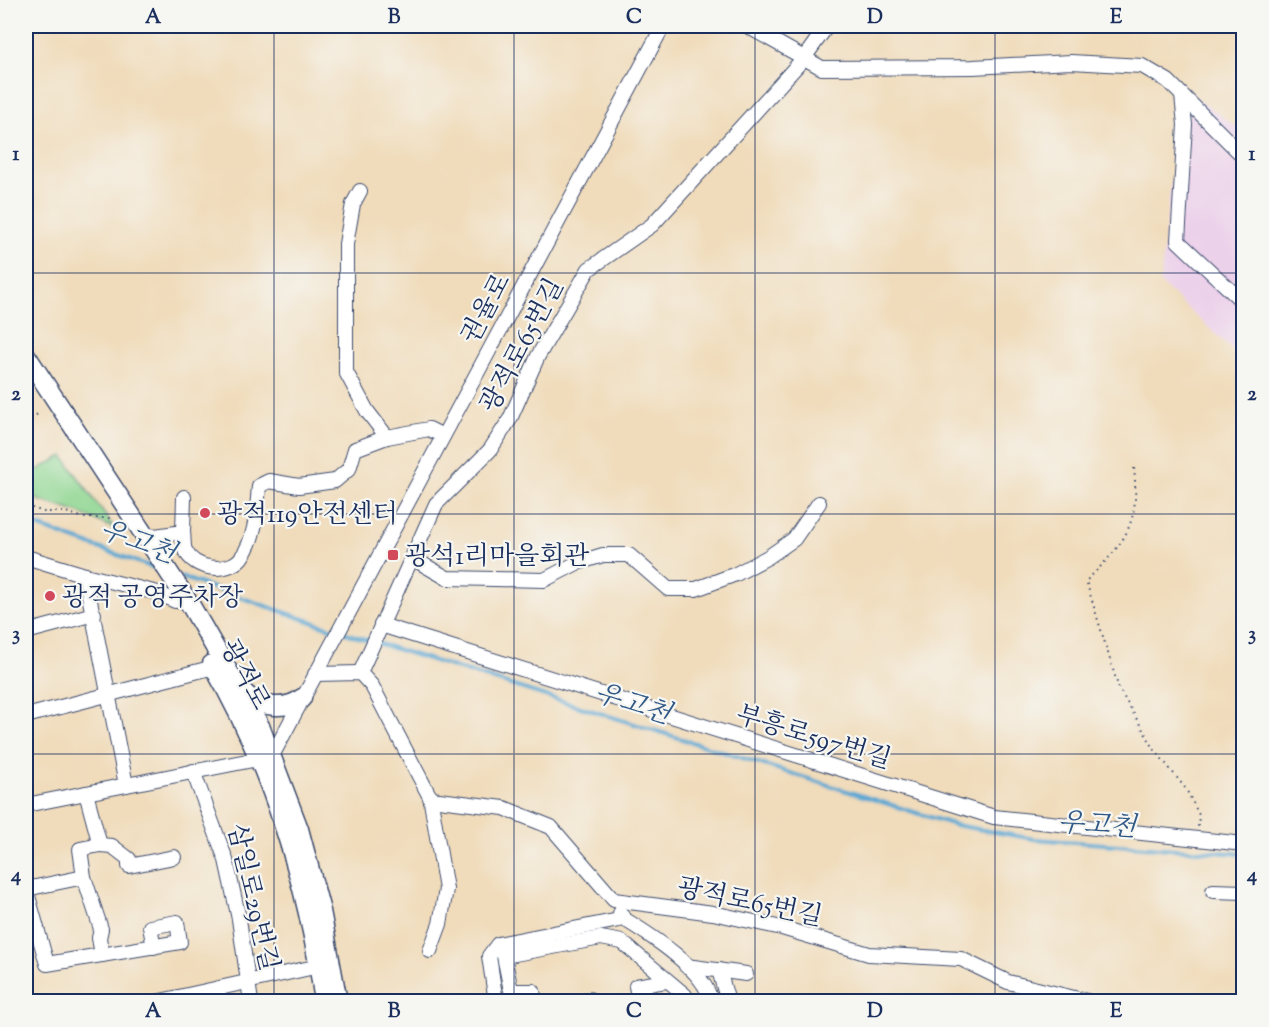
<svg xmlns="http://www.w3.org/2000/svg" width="1269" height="1027" font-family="'Sorts Mill Goudy','Noto Serif KR',serif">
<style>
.built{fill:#ecd1ea}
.park{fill:#8ed590;stroke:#548277;stroke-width:1.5}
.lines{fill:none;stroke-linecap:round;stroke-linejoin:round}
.stream{stroke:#59a7d3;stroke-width:4}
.minor-casing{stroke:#3b496c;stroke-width:16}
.major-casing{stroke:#3b496c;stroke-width:21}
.path{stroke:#3b496c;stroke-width:2;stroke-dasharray:1.5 4.5;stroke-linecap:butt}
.minor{stroke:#fff;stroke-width:14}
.major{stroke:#fff;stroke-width:18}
.grid{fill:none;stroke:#1b2f5e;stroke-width:1.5;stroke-opacity:0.55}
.poi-dot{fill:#d1495b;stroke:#f6f6f2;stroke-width:2}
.labels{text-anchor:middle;stroke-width:4.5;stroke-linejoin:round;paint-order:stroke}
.street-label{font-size:26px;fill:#1b2f5e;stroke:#f6f6f2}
.poi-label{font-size:26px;fill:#1b2f5e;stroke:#f6f6f2;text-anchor:start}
.water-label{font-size:27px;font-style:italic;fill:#315987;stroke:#f6f6f2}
.neatline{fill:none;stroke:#1b2f5e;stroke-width:2}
.grid-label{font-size:20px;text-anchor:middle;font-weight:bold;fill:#1b2f5e}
</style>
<rect width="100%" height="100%" fill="#f6f6f2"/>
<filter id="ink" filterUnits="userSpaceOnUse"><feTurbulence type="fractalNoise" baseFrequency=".0167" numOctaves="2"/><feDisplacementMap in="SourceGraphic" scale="12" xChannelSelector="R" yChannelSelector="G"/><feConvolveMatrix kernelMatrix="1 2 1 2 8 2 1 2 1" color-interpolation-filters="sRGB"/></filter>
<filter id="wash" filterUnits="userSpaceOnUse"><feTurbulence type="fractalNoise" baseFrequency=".008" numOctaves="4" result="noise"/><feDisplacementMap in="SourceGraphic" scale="24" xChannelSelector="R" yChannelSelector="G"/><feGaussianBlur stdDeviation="1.35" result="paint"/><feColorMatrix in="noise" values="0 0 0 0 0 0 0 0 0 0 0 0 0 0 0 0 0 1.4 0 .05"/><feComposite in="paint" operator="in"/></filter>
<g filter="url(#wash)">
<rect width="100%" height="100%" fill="#f0dbba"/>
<polygon class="built" points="1191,94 1243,132 1243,359 1160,283 1170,191"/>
<polygon class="park" points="63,456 115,529 77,512 26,496 26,476"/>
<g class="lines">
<g class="stream">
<polyline points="26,522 160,570"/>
<polyline points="181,577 336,630"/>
<polyline points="343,632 370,641"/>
<polyline points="377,643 955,825 1034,839 1244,854"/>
</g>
</g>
</g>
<g filter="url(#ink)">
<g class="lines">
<g class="minor-casing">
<g id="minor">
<polyline points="747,26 822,68 973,67 1071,62 1142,66 1168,81 1244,157"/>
<polyline points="1182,95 1185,125 1178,241 1244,303"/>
<polyline points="360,191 353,204 346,244 346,372 367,411 387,437"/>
<polyline points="183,532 184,497"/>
<path d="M143 534 155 536 183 532C184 538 183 545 185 550 194 570 227 574 241 558 256 539 257 509 259 486L269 481 299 486 335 481 349 469 355 449 387 437 429 429 443 436"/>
<polyline points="26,557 85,575 126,785"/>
<polyline points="412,558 447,578 544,580 577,563 603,555 629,555 668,589 696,589 736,574 768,557 794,539 819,503"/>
<polyline points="85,575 158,593 175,601"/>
<polyline points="381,625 994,817 1244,844"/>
<polyline points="26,632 94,614"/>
<polyline points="360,673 436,504 490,450 510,419 538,356 589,269 652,225 804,58 827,26"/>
<polyline points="315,674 360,673 372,686 431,799 504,808 551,827 614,900 713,913 782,928 869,954 961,959 1008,982 1091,1002"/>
<polyline points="26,716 214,667"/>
<polyline points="193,771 226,860 239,919 251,1002"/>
<polyline points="86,793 100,845 80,849 84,877 101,929 99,938 102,955"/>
<polyline points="430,796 446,889 440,924 430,951"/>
<polyline points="26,805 272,756 663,26"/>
<polyline points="100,845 112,846 129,859 129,866 174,857"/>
<polyline points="84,877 26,889 47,964 180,942 177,922 150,927 154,947"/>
<polyline points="1213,891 1244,892"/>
<path d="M620 913 624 919C650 935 706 970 711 1002"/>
<polyline points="686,966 746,974"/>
<polyline points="719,970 728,1002"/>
<polyline points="156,1002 319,966"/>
<polyline points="496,1002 489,956 498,944 624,919"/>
<polyline points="535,1002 533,991 511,991 504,956 601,938 622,942 685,995 687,1002"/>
<polyline points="580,1002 589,999 595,1002"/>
<polyline points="639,1002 636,986 666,981"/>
</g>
</g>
<g class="major-casing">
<g id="major">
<polyline points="26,355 191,606 260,726 299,829 321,911 338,1002"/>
<path d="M212 664C271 766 308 884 324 1002"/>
<path d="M242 690C256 708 286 711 302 698"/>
</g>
</g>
<g class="path">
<polyline points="26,422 39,413"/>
<path d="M1134 468C1140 525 1125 543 1086 581L1119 689 1155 750 1186 789 1199 815 1198 827"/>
<polyline points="26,506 44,512 66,512 84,518 111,518"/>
</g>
<use href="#minor" class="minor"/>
<use href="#major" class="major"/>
</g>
</g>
<path class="grid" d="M274 26V1002M514 26V1002M755 26V1002M995 26V1002M26 273H1244M26 514H1244M26 754H1244"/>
<g class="poi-dot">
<circle cx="205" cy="513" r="6"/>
<rect x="387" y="549" width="12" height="12" rx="3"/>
<circle cx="50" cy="596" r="6"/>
</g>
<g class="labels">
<g class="street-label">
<text transform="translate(485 308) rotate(-62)" y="9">권율로</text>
<text transform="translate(521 345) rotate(-62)" y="9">광적로65번길</text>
<text transform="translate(246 674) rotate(62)" y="9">광적로</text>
<text transform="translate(814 736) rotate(17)" y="9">부흥로597번길</text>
<text transform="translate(254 897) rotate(77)" y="9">삼일로29번길</text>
<text transform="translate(750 901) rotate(12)" y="9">광적로65번길</text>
</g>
<g class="poi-label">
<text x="217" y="522">광적119안전센터</text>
<text x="405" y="564">광석1리마을회관</text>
<text x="62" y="605">광적 공영주차장</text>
</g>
<g class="water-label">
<text transform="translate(138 541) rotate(20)" y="9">우고천</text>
<text transform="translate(633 703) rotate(18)" y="9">우고천</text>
<text transform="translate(1097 824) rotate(4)" y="9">우고천</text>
</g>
</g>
<rect width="1269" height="1027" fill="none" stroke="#f6f6f2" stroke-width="66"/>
<rect x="33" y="33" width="1203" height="961" class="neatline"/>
<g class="grid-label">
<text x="153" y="23">A</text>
<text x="394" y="23">B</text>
<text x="634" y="23">C</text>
<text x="875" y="23">D</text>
<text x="1116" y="23">E</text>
<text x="16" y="160">1</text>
<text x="1252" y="160">1</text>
<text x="16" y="400">2</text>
<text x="1252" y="400">2</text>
<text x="16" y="640">3</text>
<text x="1252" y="640">3</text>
<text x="16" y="881">4</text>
<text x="1252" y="881">4</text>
<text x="153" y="1017">A</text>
<text x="394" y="1017">B</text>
<text x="634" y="1017">C</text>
<text x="875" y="1017">D</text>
<text x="1116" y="1017">E</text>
</g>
</svg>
